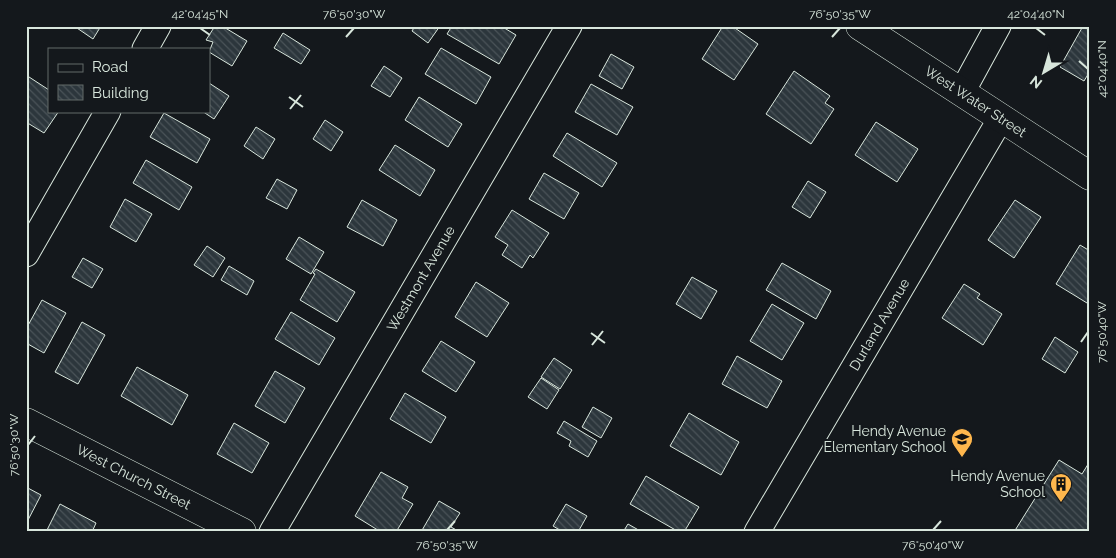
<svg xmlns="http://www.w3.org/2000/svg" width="1116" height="558" font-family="Raleway,sans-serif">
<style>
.building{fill:url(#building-back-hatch);stroke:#d8e6dc}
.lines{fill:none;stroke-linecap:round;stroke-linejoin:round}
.minor-casing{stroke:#d8e6dc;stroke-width:27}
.major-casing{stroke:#d8e6dc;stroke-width:29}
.minor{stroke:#14181c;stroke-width:25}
.major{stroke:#14181c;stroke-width:28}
.ticks{fill:none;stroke:#d8e6dc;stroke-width:2}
.labels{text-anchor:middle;stroke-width:4;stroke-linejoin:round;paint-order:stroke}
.street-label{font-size:14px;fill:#d8e6dc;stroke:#14181c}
.poi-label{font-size:14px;fill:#d8e6dc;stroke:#14181c;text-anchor:end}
.neatline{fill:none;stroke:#d8e6dc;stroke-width:2}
.ticks-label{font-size:12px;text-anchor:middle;fill:#d8e6dc}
</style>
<defs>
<pattern id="building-back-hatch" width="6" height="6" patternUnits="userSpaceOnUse" patternTransform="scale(1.25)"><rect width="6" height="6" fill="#2c363c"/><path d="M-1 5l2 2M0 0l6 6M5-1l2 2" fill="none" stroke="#4a5358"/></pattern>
</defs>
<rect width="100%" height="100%" fill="#14181c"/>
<g class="building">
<polygon points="74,26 101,26 93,39"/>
<polygon points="215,26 222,26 247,41 232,66 209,52 213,42 206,40"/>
<polygon points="415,26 440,26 428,43 412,31"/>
<polygon points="452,26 501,26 516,35 499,64 447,34"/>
<polygon points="723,26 732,26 758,44 734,80 702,59"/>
<polygon points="1083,26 1090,26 1090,71 1084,81 1060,67"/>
<polygon points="283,33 310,50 301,64 274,48"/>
<polygon points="441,48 491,77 476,104 425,74"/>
<polygon points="611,54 634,67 622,89 599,76"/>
<polygon points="384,66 402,78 390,97 371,86"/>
<polygon points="794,71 830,96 825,103 834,109 811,144 766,114"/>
<polygon points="26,75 49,90 49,111 59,111 44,133 26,122"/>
<polygon points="209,83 229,96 214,119 202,111 209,111"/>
<polygon points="591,84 633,107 617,135 575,112"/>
<polygon points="419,97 462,124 448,147 405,120"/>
<polygon points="164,113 210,139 197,163 150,137"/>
<polygon points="325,120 343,132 331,151 313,139"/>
<polygon points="876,122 918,149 897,182 855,155"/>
<polygon points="256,127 275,139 263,159 244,146"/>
<polygon points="567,133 617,163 602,187 553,156"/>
<polygon points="395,145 435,170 420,196 379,170"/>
<polygon points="146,160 192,187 179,210 133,183"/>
<polygon points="544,173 579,193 564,219 529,199"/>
<polygon points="277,179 297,190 287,209 266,198"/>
<polygon points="808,181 826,192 810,218 792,207"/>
<polygon points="125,199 152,214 136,242 110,227"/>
<polygon points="362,200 397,220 383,246 347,227"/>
<polygon points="1015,200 1041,217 1014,258 988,240"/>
<polygon points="512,210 549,233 533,258 530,255 522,268 502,255 508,245 495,237"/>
<polygon points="299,237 324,252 311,274 286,259"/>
<polygon points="1080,245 1090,251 1090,299 1087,303 1056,284"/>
<polygon points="207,246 225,258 213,277 194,265"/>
<polygon points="83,258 103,269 92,288 72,277"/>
<polygon points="782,263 831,291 816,319 766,290"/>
<polygon points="229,266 254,281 247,295 221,280"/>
<polygon points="316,269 355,292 337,322 300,300 315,274 313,273"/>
<polygon points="692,277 717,291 701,319 676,304"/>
<polygon points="476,282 509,303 487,337 455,317"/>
<polygon points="964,284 980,294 977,298 1002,314 983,345 942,318"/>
<polygon points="42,300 66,313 44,353 26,343 26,329"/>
<polygon points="772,304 804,323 782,360 750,341"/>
<polygon points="291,312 335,338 319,365 275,339"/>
<polygon points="82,322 105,335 78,384 55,372"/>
<polygon points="1055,337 1078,352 1065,373 1042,359"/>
<polygon points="441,341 475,362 456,392 422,371"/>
<polygon points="737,356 782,381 767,408 722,384"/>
<polygon points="554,358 572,370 560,389 541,377"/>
<polygon points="137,367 188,395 172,425 121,396"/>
<polygon points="275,371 305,388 285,423 255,406"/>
<polygon points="541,378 559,390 547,409 528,397"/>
<polygon points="405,393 446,417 431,443 390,419"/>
<polygon points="593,407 612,418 601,438 582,427"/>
<polygon points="689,413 739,442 721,475 670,446"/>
<polygon points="564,421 597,441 588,457 569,446 571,441 557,433"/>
<polygon points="234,423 269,443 252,473 217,454"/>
<polygon points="1059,460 1082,474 1090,461 1090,532 1014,532"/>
<polygon points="381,472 408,487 402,498 413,504 396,532 381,532 355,516"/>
<polygon points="646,476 699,507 684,532 679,532 630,504"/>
<polygon points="26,487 41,495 27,522 26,522"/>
<polygon points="439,501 460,513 451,527 460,532 421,532"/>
<polygon points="60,504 96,523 92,532 46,532"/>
<polygon points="566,504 587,516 578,532 563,532 553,526"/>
<polygon points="628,524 642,532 623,532"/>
</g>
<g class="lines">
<g class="minor-casing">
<g id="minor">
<polyline points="145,49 158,26"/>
<polyline points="962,92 998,26"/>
<polyline points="26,254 108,111"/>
<path id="s1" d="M272 532 569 26"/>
<path id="s2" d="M757 532 1001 118"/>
</g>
</g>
<g class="major-casing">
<g id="major">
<path id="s3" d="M860 26 1090 176"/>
<path id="s4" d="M26 422 242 532"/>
</g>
</g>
<use href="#minor" class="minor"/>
<use href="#major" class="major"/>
</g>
<path class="ticks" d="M200 28 210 35M1036 28 1045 35M346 37 354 28M832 37 840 28M1079 61 1088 69M289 97 303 107M290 109 301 95M591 333 605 343M1081 342 1088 332M592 345 603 331M28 445 35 436M447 530 455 521M933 530 941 521"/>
<defs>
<g id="school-pin" transform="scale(1.125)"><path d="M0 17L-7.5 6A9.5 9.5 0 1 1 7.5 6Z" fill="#ffb74d" stroke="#14181c"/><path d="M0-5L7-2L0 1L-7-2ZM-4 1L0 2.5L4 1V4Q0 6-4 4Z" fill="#111"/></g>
<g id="building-pin" transform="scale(1.125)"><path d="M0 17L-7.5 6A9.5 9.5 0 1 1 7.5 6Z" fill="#ffb74d" stroke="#14181c"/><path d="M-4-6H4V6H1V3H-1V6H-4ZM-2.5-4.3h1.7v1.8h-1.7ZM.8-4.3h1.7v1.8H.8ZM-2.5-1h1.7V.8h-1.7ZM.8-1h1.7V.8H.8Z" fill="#111"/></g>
</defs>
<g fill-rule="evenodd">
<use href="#school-pin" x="962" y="439"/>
<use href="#building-pin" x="1061" y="484"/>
</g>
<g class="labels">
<g class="street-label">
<text dy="5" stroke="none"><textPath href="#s3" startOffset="138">West Water Street</textPath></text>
<text dy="5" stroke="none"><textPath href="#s1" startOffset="294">Westmont Avenue</textPath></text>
<text dy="5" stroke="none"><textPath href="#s2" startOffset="241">Durland Avenue</textPath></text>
<text dy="5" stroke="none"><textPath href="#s4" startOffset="121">West Church Street</textPath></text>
</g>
<g class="poi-label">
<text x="946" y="436">Hendy Avenue<tspan x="946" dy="16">Elementary School</tspan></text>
<text x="1045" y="481">Hendy Avenue<tspan x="1045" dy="16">School</tspan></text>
</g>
</g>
<rect width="1116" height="558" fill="none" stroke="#14181c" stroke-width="55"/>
<rect x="48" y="48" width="162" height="65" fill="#14181c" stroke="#626a69"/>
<rect x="58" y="64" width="25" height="8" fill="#14181c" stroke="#626a69"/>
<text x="92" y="72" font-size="15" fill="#d8e6dc">Road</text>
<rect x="58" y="85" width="25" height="15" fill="url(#building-back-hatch)" stroke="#626a69"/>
<text x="92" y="98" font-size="15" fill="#d8e6dc">Building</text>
<g transform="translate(1044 72) rotate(218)" stroke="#14181c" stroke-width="4" paint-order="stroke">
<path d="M0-4L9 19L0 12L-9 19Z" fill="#d8e6dc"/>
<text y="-8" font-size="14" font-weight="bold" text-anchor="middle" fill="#d8e6dc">N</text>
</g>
<rect x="28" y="28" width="1060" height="502" class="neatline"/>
<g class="ticks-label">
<text x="200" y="18">42°04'45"N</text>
<text x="354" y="18">76°50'30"W</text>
<text x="840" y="18">76°50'35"W</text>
<text x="1036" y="18">42°04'40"N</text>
<text transform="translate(1102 69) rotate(-90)" y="4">42°04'40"N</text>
<text transform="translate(1102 332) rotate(-90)" y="4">76°50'40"W</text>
<text transform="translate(14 445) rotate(-90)" y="4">76°50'30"W</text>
<text x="447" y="549">76°50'35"W</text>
<text x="933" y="549">76°50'40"W</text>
</g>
</svg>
